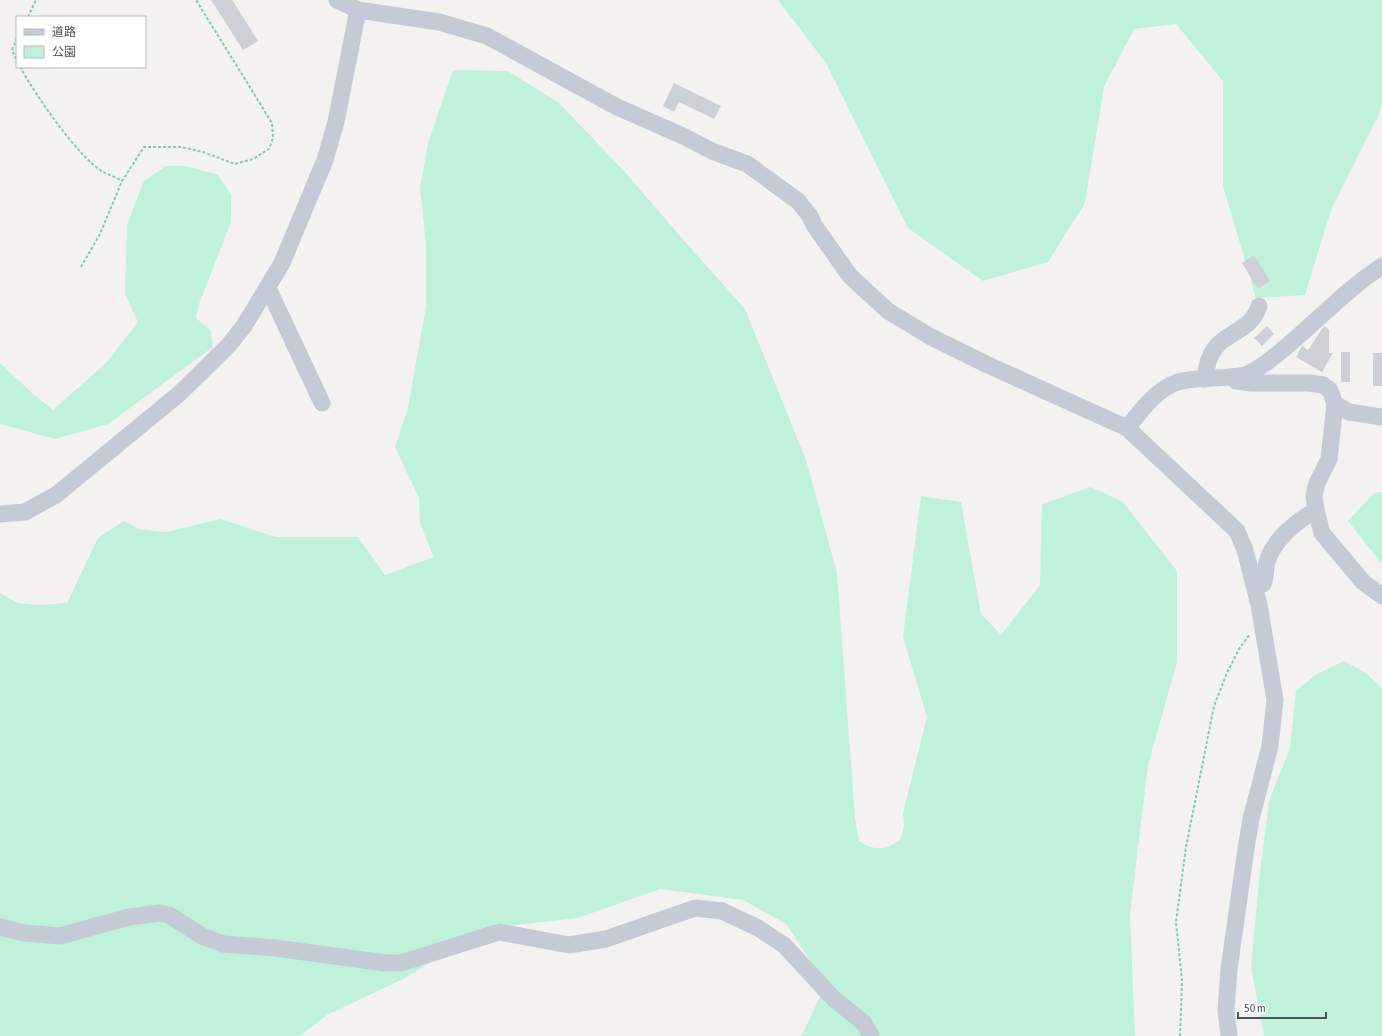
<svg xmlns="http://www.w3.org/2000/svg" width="1382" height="1036" font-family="'Asap Condensed','Noto Sans JP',sans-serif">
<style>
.green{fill:#c0f1da}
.building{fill:#cdd0d7}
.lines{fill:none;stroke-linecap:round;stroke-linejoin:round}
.path{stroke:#77d0b2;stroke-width:2;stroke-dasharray:3 2;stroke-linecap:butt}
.minor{stroke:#c5cbd6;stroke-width:17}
</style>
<rect width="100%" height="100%" fill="#f4f2f1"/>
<g class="green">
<polygon points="778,0 1382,0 1382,105 1378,116 1331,210 1305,295 1256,298 1223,186 1223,81 1176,24 1134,29 1104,87 1085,203 1048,262 983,281 908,228 826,63"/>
<path d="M453 70 508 71 559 103 624 171 686 243 745 309 806 460 837 573 855 818 859 841C875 851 885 851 901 839L904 825 903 813 927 717 903 637 921 496 961 502 981 614 1001 635 1040 585 1042 504 1091 487 1123 502 1177 571V662L1148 765 1130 914 1135 1036H800L803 1033 826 984 786 924 743 900 660 889 578 918 488 928 403 979 327 1015 300 1036H0V593L18 603 43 605 67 603 98 538 124 521 139 529 166 532 220 519 276 537H358L385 575 434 557 420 524 419 498 395 447 408 408 426 306V245L420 188 428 143Z"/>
<polygon points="166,166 186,166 218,175 231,195 231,222 199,304 196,318 211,331 213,347 108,424 55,439 0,424 0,363 33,394 53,410 107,362 138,322 125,294 127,225 144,181"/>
<polygon points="1382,492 1382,564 1348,521 1374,493"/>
<polygon points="1344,661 1366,673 1382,689 1382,1036 1264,1036 1251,967 1260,872 1269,801 1290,748 1296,691 1315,675"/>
</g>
<g class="building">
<polygon points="211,0 232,0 258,41 243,50"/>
<polygon points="674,83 721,106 714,119 679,102 674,112 663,106"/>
<polygon points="1254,255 1270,281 1258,289 1242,263"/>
<polygon points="1267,326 1274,334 1262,346 1254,338"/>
<polygon points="1324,326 1329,330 1329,353 1333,353 1322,372 1296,357 1302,346 1308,350"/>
<rect x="1341" y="352" width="9" height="30"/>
<rect x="1373" y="353" width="9" height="33"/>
</g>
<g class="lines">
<g class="path">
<polyline points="28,17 36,0"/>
<polyline points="17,38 12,50 17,61"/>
<path d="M20 67C35 94 77 156 103 172 109 175 116 177 122 181"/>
<polyline points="81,267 100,234 122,181 144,147 181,147 203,152 235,164 253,159 269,149 273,138 272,123 196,0"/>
<polyline points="1180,1036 1182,981 1176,922 1186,847 1214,706 1227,673 1239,649 1250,634"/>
</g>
<g class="minor">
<polyline points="337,0 358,10 439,22 487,36 617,107 683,136 712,151 747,164 798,201 810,216 814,225 850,276 888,311 931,337 988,365 1127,428 1237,531 1245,550 1259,605 1275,700 1270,746 1251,819 1247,842 1229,969 1226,1010 1229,1036"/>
<polyline points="268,288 322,403"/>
<polyline points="1232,377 1236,381 1252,383 1309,383 1323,385 1330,390 1335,404 1329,459 1317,483 1314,496 1316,510 1322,533 1363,582 1382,596"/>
<path d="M1205 379C1209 326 1248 341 1259 306"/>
<polyline points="1335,404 1349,412 1382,417"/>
<path d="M1127 428C1141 411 1156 389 1178 382 1200 376 1223 380 1245 375 1251 373 1260 367 1266 363 1307 333 1339 294 1382 266"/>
<polyline points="0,514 25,512 56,495 179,394 228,346 244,326 282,263 325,160 336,122 358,10"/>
<path d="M1254 585 1263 584C1266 577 1265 569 1267 562 1273 540 1297 521 1316 510"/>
<polyline points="0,927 24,933 60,936 129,917 159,913 169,915 202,936 223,944 275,948 386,963 401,963 499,932 569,945 606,939 695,908 722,911 758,928 784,945 834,999 864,1023 871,1036"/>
</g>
</g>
<rect x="16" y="16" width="130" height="52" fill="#ffffff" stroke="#b6b9bf"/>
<rect x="24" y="29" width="20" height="6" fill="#c5cbd6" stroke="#b6b9bf"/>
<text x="52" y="36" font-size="12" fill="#49515f">道路</text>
<rect x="24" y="46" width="20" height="12" fill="#c0f1da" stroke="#b6b9bf"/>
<text x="52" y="56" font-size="12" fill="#49515f">公園</text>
<path d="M1238 1012v6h88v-6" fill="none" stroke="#49515f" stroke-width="2"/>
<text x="1244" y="1012" font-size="12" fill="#49515f" stroke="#ffffff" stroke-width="3" paint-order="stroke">50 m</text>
</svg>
